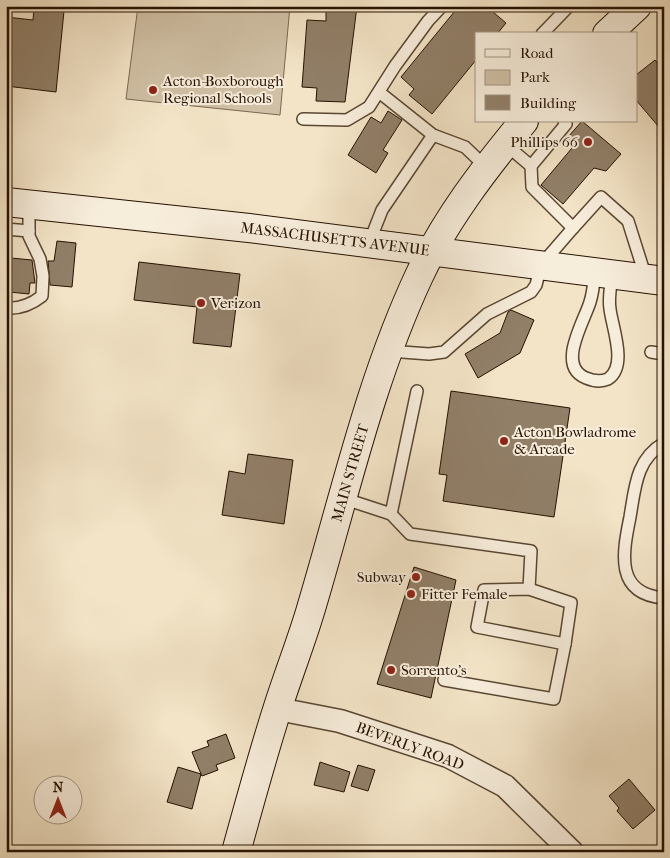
<svg xmlns="http://www.w3.org/2000/svg" width="670" height="858" font-family="'IM FELL French Canon',serif">
<style>
.green{fill:#d0c0a5;stroke:#7b6853}
.building{fill:#917f68;stroke:#261101}
.lines{fill:none;stroke-linecap:round;stroke-linejoin:round}
.lane-casing{stroke:#594632;stroke-width:14}
.street-casing{stroke:#594632;stroke-width:25}
.secondary-casing{stroke:#261101;stroke-width:30}
.lane{stroke:#f7eddb;stroke-width:11}
.street{stroke:#f7eddb;stroke-width:22}
.secondary{stroke:#f7eddb;stroke-width:28}
.poi-dot{fill:#8f2418;stroke:#f7eddb;stroke-width:2}
.labels{text-anchor:middle;stroke-width:4;stroke-linejoin:round;paint-order:stroke}
.poi-label{font-size:15px;fill:#261101;stroke:#f7eddb;text-anchor:start}
.street-label{font-size:15px;fill:#261101;stroke:#f7eddb}
</style>
<rect width="100%" height="100%" fill="#f3e4c7"/>
<filter id="stains"><feTurbulence type="fractalNoise" baseFrequency=".004" numOctaves="4"/><feColorMatrix values="0 0 0 0 .2 0 0 0 0 .09 0 0 0 0 .02 0 0 0 .5 -.17"/></filter>
<radialGradient id="worn" r=".72"><stop offset=".6" stop-color="#630" stop-opacity="0"/><stop offset="1" stop-color="#630" stop-opacity=".3"/></radialGradient>
<polygon class="green" points="138,6 290,6 280,115 126,99"/>
<g class="building">
<polygon points="326,6 357,6 345,102 316,101 317,88 302,87 307,20 326,21"/>
<polygon points="459,6 486,6 506,23 497,34 476,34 476,60 432,114 409,95 414,89 401,77"/>
<polygon points="34,8 64,11 56,92 6,86 6,17 33,20"/>
<polygon points="655,60 664,70 664,133 636,100 636,75"/>
<polygon points="388,111 402,120 383,150 388,153 376,173 348,155 371,117 381,123"/>
<polygon points="582,121 621,154 606,171 594,168 563,204 541,185 572,148 568,137"/>
<polygon points="57,241 76,243 72,287 50,285 48,261 54,261"/>
<polygon points="11,258 32,260 35,283 30,283 29,294 9,292"/>
<polygon points="139,262 240,274 231,347 193,343 197,307 134,300"/>
<polygon points="511,310 534,320 520,353 478,378 465,354 500,333 508,312"/>
<polygon points="451,391 570,408 554,517 443,501 447,475 439,474"/>
<polygon points="248,454 293,460 284,524 222,515 229,471 245,474"/>
<polygon points="414,567 456,580 431,698 377,684"/>
<polygon points="226,734 235,758 216,765 218,770 202,776 201,774 192,809 167,802 178,767 201,774 192,752 209,746 207,741"/>
<polygon points="320,762 350,772 344,792 314,785"/>
<polygon points="358,765 375,770 368,791 351,786"/>
<polygon points="629,779 655,810 633,829 617,811 619,808 609,796"/>
</g>
<g class="lines">
<g class="lane-casing">
<g id="lane">
<polyline points="542,34 569,6"/>
<polyline points="379,92 433,135 465,147 487,168"/>
<polyline points="303,119 347,120 369,107 395,66 428,21 442,6"/>
<polyline points="531,166 566,124 564,121"/>
<polyline points="573,228 601,197 628,221 646,278"/>
<polyline points="6,229 29,231"/>
<polyline points="369,243 382,210 433,135"/>
<path d="M595 272C594 282 593 293 590 302 584 322 556 366 586 378 593 381 601 382 608 379 628 366 612 327 610 309 608 298 611 286 612 274"/>
<path d="M6 308C19 309 32 304 42 296L43 276 40 259 29 236V204"/>
<polyline points="389,351 429,354 444,352 487,314 531,292 536,285 541,265 573,228 532,187 531,166 505,144"/>
<polyline points="651,352 664,354"/>
<path d="M664 443C636 459 635 488 630 517 623 552 614 594 664 598"/>
<polyline points="342,498 391,514 417,391"/>
<polyline points="391,514 410,534 531,551 529,589 484,590 477,627 565,644 571,603 529,589"/>
<polyline points="444,680 554,699 565,644"/>
</g>
</g>
<g class="street-casing">
<polyline id="street" points="278,709 340,721 448,756 505,786 572,852"/>
</g>
<g class="secondary-casing">
<g id="secondary">
<polyline points="607,34 637,6"/>
<polyline points="6,202 249,228 664,281"/>
<path d="M236 852C249 805 262 757 277 710 287 678 300 645 310 612 344 499 369 383 419 276 445 220 485 168 524 121"/>
</g>
</g>
<use href="#lane" class="lane"/>
<use href="#street" class="street"/>
<use href="#secondary" class="secondary"/>
</g>
<g class="poi-dot">
<circle cx="153" cy="90" r="5"/>
<circle cx="588" cy="142" r="5"/>
<circle cx="201" cy="303" r="5"/>
<circle cx="504" cy="441" r="5"/>
<circle cx="416" cy="577" r="5"/>
<circle cx="411" cy="594" r="5"/>
<circle cx="391" cy="670" r="5"/>
</g>
<g class="labels">
<g class="poi-label">
<text x="163" y="86">Acton-Boxborough<tspan x="163" dy="17">Regional Schools</tspan></text>
<text x="578" y="147" text-anchor="end">Phillips 66</text>
<text x="211" y="308">Verizon</text>
<text x="514" y="437">Acton Bowladrome<tspan x="514" dy="17">&amp; Arcade</tspan></text>
<text x="406" y="582" text-anchor="end">Subway</text>
<text x="421" y="599">Fitter Female</text>
<text x="401" y="675">Sorrento's</text>
</g>
<g class="street-label">
<text transform="translate(335 239) rotate(7)" y="5">MASSACHUSETTS AVENUE</text>
<text transform="translate(350 473) rotate(-74)" y="5">MAIN STREET</text>
<text transform="translate(410 746) rotate(20)" y="5">BEVERLY ROAD</text>
</g>
</g>
<rect width="670" height="858" fill="none" stroke="#f3e4c7" stroke-width="25"/>
<rect x="8" y="8" width="655" height="843" fill="none" stroke="#261101" stroke-width="2.5"/>
<rect x="12" y="12" width="645" height="833" fill="none" stroke="#261101"/>
<rect x="475" y="32" width="162" height="90" fill="#f7eddb" stroke="#a39584"/>
<rect x="485" y="49" width="25" height="8" fill="#f7eddb" stroke="#a39584"/>
<text x="520" y="58" font-size="15" fill="#261101">Road</text>
<rect x="485" y="70" width="25" height="15" fill="#d0c0a5" stroke="#a39584"/>
<text x="520" y="82" font-size="15" fill="#261101">Park</text>
<rect x="485" y="95" width="25" height="15" fill="#917f68" stroke="#a39584"/>
<text x="520" y="108" font-size="15" fill="#261101">Building</text>
<g transform="translate(58 800)"><circle r="24" fill="#f7eddb" stroke="#a39584"/>
<path d="M0-4L9 19L0 12L-9 19Z" fill="#8f2418"/>
<text y="-8" font-size="14" font-weight="bold" text-anchor="middle" fill="#261101">N</text>
</g>
<rect width="100%" height="100%" filter="url(#stains)"/>
<rect width="100%" height="100%" fill="url(#worn)"/>
</svg>
